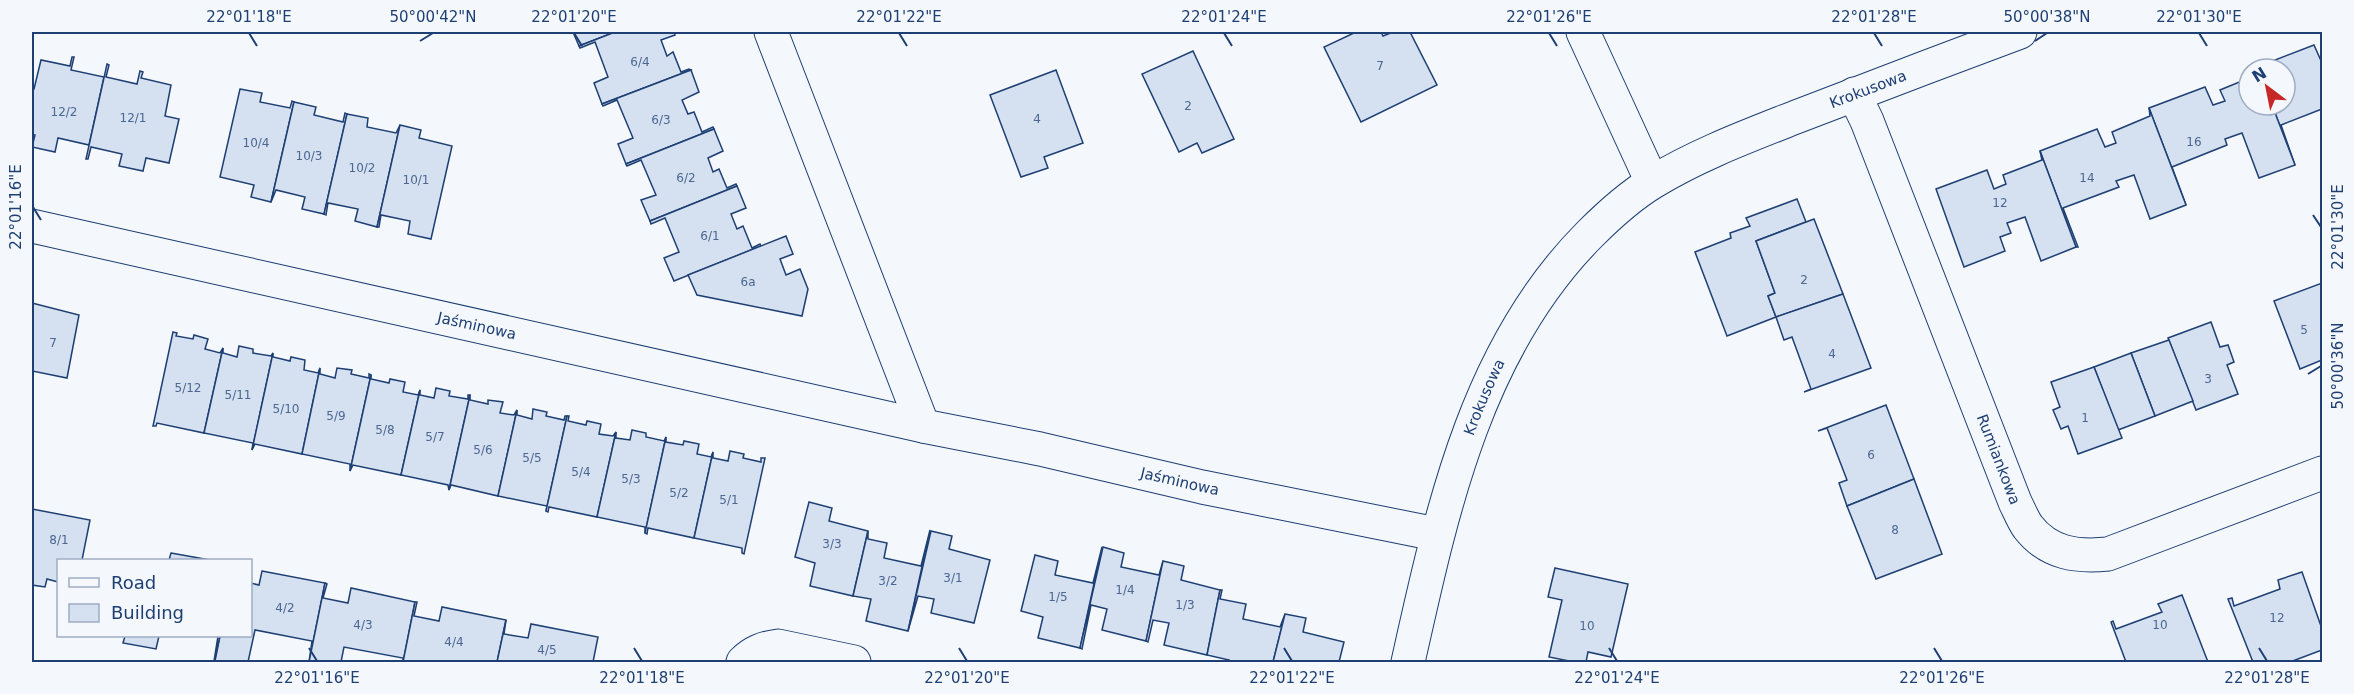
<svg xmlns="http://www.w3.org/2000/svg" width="2354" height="694" font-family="'DejaVu Sans',sans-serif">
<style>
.building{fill:#d5e0f0;stroke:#1d3f73;stroke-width:1.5}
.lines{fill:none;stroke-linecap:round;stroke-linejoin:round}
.street-casing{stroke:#1d3f73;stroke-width:35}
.street{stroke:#f4f7fb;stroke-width:33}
.ticks{fill:none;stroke:#1d3f73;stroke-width:2}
.labels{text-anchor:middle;stroke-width:4.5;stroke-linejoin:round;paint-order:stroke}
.number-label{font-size:12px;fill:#4b6792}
.street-label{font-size:15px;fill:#1d3f73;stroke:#f4f7fb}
.neatline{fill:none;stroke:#1d3f73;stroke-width:2}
.ticks-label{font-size:15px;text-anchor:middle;fill:#1d3f73}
</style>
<rect width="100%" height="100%" fill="#f4f7fb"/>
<g class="building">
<polygon points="573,32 615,32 579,46"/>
<polygon points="615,32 674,32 675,35 661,40 667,56 673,52 681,72 689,69 691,70 602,104 594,83 608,77 595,42 580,48 579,46"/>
<polygon points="1356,32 1381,32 1383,36 1393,32 1410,32 1437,85 1361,122 1324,47"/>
<polygon points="2314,45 2322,63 2322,109 2281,125 2295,165 2272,105 2285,105 2285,69 2258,69 2257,67"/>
<polygon points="1193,51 1234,139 1202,153 1197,143 1179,152 1142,74"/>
<polygon points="72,57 74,57 71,70 104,77 89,145 58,138 55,152 32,147 35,135 32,134 32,89 34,89 41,60 70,66"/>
<polygon points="107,64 109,65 106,77 137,84 140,71 143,72 141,78 171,85 165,116 179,119 169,163 146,158 143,171 119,166 122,154 91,147 88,159 86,159"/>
<polygon points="691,70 699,92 682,100 688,114 694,112 702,132 713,127 714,129 626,164 618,144 633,138 617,100 603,106 602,104"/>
<polygon points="1056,70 1083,143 1044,157 1048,168 1021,177 990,95"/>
<polygon points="2249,78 2249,105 2272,105 2295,165 2259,178 2242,133 2225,139 2227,145 2172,167 2186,205 2149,108 2205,87 2213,105 2225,101 2220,90"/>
<polygon points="240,89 262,93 260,102 290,108 292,101 294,102 271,202 251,197 254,185 220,177"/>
<polygon points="294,102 316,107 314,115 343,122 345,113 347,114 324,214 302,209 305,197 276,190 271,202"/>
<polygon points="2149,108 2186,205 2150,219 2134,175 2116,181 2119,187 2063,208 2078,247 2076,247 2040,151 2097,129 2105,147 2116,143 2112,132 2150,116"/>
<polygon points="347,114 368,118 367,127 396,133 400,125 377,227 355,221 358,209 328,203 326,215 324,214"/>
<polygon points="400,125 421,130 419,138 452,146 431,239 408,234 410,221 381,215 379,227 377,227"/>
<polygon points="714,129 723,151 708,158 713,172 719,169 727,188 736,184 737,186 650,221 641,200 656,195 641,160 627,166 626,164"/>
<polygon points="2040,151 2076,247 2041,261 2025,217 2007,223 2011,233 2000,237 2005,251 1964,267 1936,189 1987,170 1994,189 2006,184 2003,175 2042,160"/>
<polygon points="737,186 746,208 731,214 737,229 743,226 752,248 760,244 761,246 674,281 664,258 679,252 665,218 651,224 650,221"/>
<polygon points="1797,199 1806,222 1756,241 1775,293 1768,296 1776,317 1727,336 1695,252 1731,238 1730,233 1750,226 1746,218"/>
<polygon points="1814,219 1843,294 1776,317 1768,296 1775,293 1756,241"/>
<polygon points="786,236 793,254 780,259 786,275 800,269 808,289 802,316 697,295 688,275"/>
<polygon points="2322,283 2322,360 2300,369 2274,301"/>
<polygon points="1843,294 1871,368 1804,392 1811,389 1792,337 1784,340 1776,317"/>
<polygon points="32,303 79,315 67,378 32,371"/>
<polygon points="2211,322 2220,347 2228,345 2234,362 2227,365 2238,394 2196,410 2168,338"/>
<polygon points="173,332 177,333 176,336 193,339 194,335 208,339 205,349 220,353 223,348 204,433 157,423 156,426 153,426"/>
<polygon points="2169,340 2193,401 2155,416 2131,353"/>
<polygon points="239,346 253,349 253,353 271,356 273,353 252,450 253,443 204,433 223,348 223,353 237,357"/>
<polygon points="273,353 273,357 290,361 291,357 305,360 304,370 318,373 320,368 302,454 255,444 252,450"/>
<polygon points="2131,353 2155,416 2118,430 2094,367"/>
<polygon points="2094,367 2122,438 2078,454 2068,426 2061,429 2053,410 2060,407 2051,382"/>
<polygon points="320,368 320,374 335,378 337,368 352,370 351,374 369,378 369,374 371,375 350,471 350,464 302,454"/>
<polygon points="371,375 371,379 389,383 390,379 405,382 403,392 418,395 420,390 401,475 353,465 350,471"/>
<polygon points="436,388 450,391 449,396 468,399 468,395 470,395 449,490 448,485 401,475 420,390 420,395 434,398"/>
<polygon points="470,395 470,400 488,404 488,400 503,402 500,413 514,415 517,410 498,496 451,485 449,490"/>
<polygon points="1886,405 1914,479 1847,506 1839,483 1847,480 1827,428 1818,431"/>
<polygon points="533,409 547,412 546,416 564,420 565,416 567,416 546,511 547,506 498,496 517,410 517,415 532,419"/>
<polygon points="567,416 569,416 568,421 586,425 587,421 601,424 599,434 613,436 616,432 597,517 549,507 548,512 546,511"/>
<polygon points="632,430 646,433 646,437 664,441 666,437 645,533 645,527 597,517 616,432 616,438 630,440"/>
<polygon points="666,437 666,442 683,445 684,441 699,444 697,454 711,457 713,452 694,538 648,528 647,534 645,533"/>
<polygon points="730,451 744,454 743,458 761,462 761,458 765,458 744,554 742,553 742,548 694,538 713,452 713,458 728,461"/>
<polygon points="1914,479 1942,554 1876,579 1847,506"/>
<polygon points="809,502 832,508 829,521 868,531 853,596 810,586 815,563 795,557"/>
<polygon points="32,509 90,520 82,560 58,560 58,582 47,579 45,587 32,585"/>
<polygon points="930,530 908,631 866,621 871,599 853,596 868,531 868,539 887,543 884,558 921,566"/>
<polygon points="931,531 952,536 949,549 990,560 974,623 931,613 934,599 918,596 908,631"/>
<polygon points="1102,547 1080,648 1038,638 1043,617 1021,611 1035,555 1058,561 1055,575 1093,583"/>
<polygon points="1103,547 1124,553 1121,567 1159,575 1163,561 1146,641 1102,630 1107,609 1091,605 1082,649 1080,648"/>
<polygon points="171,553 210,560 169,560"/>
<polygon points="1163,561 1184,566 1181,580 1220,590 1207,655 1164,645 1169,623 1153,620 1148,642 1146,641"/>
<polygon points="1555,568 1628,584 1611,657 1588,652 1586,662 1574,662 1549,657 1562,600 1548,597"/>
<polygon points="262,571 325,583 309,662 312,641 255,630 248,662 215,661 220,636 250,636 250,583 259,585"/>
<polygon points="2302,572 2322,629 2322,650 2290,662 2253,662 2228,599 2232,598 2234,606 2280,589 2278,580"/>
<polygon points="325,583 327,584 323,598 348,603 351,588 415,602 403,662 403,658 344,647 341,662 309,662"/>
<polygon points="1220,590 1222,590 1220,599 1246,604 1243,619 1280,627 1285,614 1273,662 1228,662 1229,660 1207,655"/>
<polygon points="2182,595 2208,662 2126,662 2111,622 2113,621 2116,629 2162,612 2158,604"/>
<polygon points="415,602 417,602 414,616 439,621 442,607 506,620 497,662 403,662"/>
<polygon points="1285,614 1306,618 1303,632 1344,642 1339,662 1273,662"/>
<polygon points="506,620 504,634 528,638 531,624 598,637 593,662 497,662"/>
<polygon points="125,636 159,636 156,649 123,643"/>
<polygon points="218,636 220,636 214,661"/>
</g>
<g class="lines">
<g class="street-casing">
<g id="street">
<polyline points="771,32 923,426"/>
<polyline points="1583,32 1652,182"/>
<path id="s1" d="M1854 94 1867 121 2015 502C2019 510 2023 520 2028 527 2049 554 2077 557 2108 554L2322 473"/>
<path id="s2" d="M32 226 923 426 1040 449 1202 487 1436 534"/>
<path d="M743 662C753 652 763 648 778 646L854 662"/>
<path id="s3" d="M1408 662C1442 510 1476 348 1590 234 1609 215 1630 196 1653 182 1697 155 1748 136 1796 117 1871 88 1945 60 2020 32"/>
</g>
</g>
<use href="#street" class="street"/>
</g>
<path class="ticks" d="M249 33 257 46M574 33 582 46M899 33 907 46M1224 33 1232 46M1549 33 1557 46M1874 33 1882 46M2199 33 2207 46M420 41 433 33M2035 41 2047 33M33 207 41 220M2313 215 2321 227M2308 374 2321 366M309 648 317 661M634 648 642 661M959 648 967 661M1284 648 1292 661M1609 648 1617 661M1934 648 1942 661M2259 648 2267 661"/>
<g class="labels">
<g class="number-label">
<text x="640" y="66">6/4</text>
<text x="1380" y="70">7</text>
<text x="1188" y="110">2</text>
<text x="64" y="116">12/2</text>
<text x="133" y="122">12/1</text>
<text x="1037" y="123">4</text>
<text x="661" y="124">6/3</text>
<text x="2194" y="146">16</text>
<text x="256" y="147">10/4</text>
<text x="309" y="160">10/3</text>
<text x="362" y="172">10/2</text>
<text x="686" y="182">6/2</text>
<text x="2087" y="182">14</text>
<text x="416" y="184">10/1</text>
<text x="2000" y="207">12</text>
<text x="710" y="240">6/1</text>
<text x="1804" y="284">2</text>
<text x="748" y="286">6a</text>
<text x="2304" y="334">5</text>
<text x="53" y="347">7</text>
<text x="1832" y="358">4</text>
<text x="2208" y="383">3</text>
<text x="188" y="392">5/12</text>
<text x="238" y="399">5/11</text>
<text x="286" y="413">5/10</text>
<text x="336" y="420">5/9</text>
<text x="2085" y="422">1</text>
<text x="385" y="434">5/8</text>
<text x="435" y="441">5/7</text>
<text x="483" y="454">5/6</text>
<text x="1871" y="459">6</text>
<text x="532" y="462">5/5</text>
<text x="581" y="476">5/4</text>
<text x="631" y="483">5/3</text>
<text x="679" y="497">5/2</text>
<text x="729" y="504">5/1</text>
<text x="1895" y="534">8</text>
<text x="59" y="544">8/1</text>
<text x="832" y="548">3/3</text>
<text x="953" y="582">3/1</text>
<text x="888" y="585">3/2</text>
<text x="1125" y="594">1/4</text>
<text x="1058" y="601">1/5</text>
<text x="1185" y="609">1/3</text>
<text x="285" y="612">4/2</text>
<text x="2277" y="622">12</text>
<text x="363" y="629">4/3</text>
<text x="2160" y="629">10</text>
<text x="1587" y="630">10</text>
<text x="454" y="646">4/4</text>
<text x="547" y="654">4/5</text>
</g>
<g class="street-label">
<text dy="5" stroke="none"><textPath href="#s3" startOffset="788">Krokusowa</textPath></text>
<text dy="5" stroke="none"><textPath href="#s2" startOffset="456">Jaśminowa</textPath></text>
<text dy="5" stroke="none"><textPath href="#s3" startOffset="276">Krokusowa</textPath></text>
<text dy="5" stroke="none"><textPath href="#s1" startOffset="393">Rumiankowa</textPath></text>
<text dy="5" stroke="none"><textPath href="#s2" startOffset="1176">Jaśminowa</textPath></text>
</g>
</g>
<rect width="2354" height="694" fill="none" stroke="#f4f7fb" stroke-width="66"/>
<rect x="57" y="559" width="195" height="78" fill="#f4f7fb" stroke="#9eadc5" stroke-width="1.5"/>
<rect x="69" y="578" width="30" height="9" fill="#f4f7fb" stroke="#9eadc5" stroke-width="1.5"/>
<text x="111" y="589" font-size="18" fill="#1d3f73">Road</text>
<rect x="69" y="604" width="30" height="18" fill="#d5e0f0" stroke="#9eadc5" stroke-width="1.5"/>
<text x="111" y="619" font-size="18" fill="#1d3f73">Building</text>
<g transform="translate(2267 87) rotate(328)"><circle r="28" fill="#f4f7fb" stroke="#9eadc5" stroke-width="1.5"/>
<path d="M0-4.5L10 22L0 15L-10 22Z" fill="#c62828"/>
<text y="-9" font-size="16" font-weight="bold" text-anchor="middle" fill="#1d3f73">N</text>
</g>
<rect x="33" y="33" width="2288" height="628" class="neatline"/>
<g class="ticks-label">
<text x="249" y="22">22°01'18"E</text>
<text x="433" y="22">50°00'42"N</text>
<text x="574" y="22">22°01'20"E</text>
<text x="899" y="22">22°01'22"E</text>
<text x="1224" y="22">22°01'24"E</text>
<text x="1549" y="22">22°01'26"E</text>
<text x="1874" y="22">22°01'28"E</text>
<text x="2047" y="22">50°00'38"N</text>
<text x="2199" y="22">22°01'30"E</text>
<text transform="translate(16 207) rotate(-90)" y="5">22°01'16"E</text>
<text transform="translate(2338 227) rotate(-90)" y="5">22°01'30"E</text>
<text transform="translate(2338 366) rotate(-90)" y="5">50°00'36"N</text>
<text x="317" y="683">22°01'16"E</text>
<text x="642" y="683">22°01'18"E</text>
<text x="967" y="683">22°01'20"E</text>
<text x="1292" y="683">22°01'22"E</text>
<text x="1617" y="683">22°01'24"E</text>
<text x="1942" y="683">22°01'26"E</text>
<text x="2267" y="683">22°01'28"E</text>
</g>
</svg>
